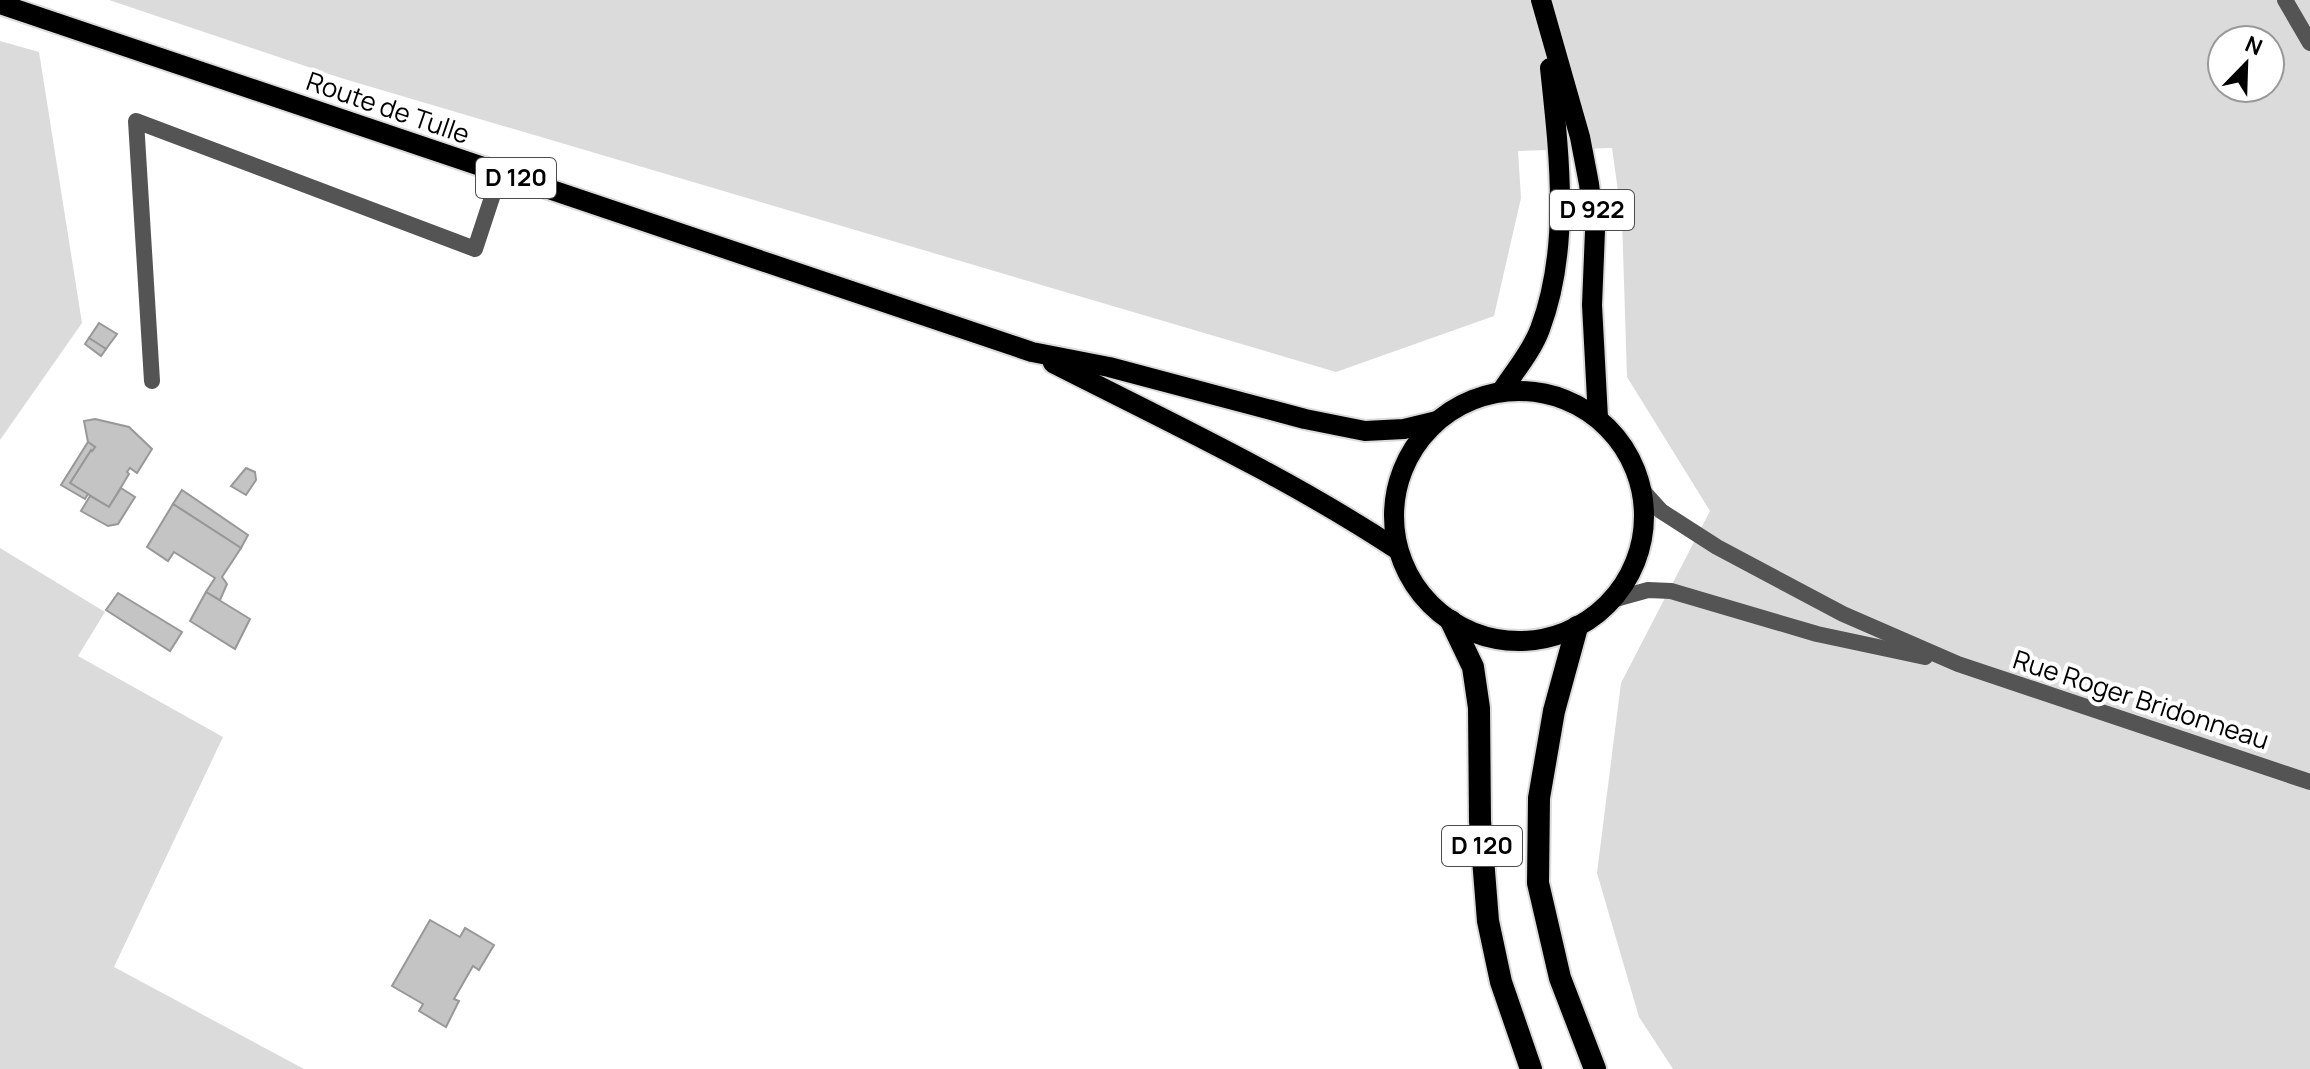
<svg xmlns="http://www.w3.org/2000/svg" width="2310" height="1069" font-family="Manrope,sans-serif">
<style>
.green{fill:#dbdbdb;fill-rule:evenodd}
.building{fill:#c4c4c4;stroke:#989898;stroke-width:2}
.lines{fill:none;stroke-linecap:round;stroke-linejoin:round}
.primary-casing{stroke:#dbdbdb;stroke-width:24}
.trunk-casing{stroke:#dbdbdb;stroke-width:26}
.service{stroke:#545454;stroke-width:16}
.minor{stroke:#545454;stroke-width:16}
.tertiary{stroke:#545454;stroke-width:16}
.primary{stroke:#000;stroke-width:20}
.trunk{stroke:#000;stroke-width:22}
.labels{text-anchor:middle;stroke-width:8;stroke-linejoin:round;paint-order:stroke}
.shield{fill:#fff;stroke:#4c4c4c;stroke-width:2}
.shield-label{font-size:24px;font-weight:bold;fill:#000}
.street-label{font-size:26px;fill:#000;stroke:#fff}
</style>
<rect width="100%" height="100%" fill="#fff"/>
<g class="green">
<path d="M109 0H2310V1069H1673L1639 1017 1597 873 1621 683 1710 511 1627 377 1622 220 1612 148 1518 151 1521 198 1494 316 1336 372 341 78ZM2222 40H2270V88H2222Z"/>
<polygon points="0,41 39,52 82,323 0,440"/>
<polygon points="0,548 105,612 78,656 223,737 114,967 304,1069 0,1069"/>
</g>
<g class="building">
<polygon points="99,323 117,334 106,349 89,338"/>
<polygon points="89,338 106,349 101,356 85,344"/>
<polygon points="95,419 129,427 152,449 137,473 130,468 127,472 129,474 109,507 70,483 91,450 92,451 95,447 88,442 84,421"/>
<polygon points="88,442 95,447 92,451 91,450 70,483 88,494 85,499 61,485"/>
<polygon points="246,468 255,472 256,480 246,495 231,486"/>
<polygon points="121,488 135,497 118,524 108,526 81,511 90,496 109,507"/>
<polygon points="182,490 248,535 241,548 173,504"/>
<polygon points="173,504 241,548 222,577 227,584 220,600 206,592 215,578 174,552 168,561 147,547"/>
<polygon points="206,592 250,619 235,649 190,621"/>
<polygon points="118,593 182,632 170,651 106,610"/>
<polygon points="430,920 460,937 465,928 494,945 479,970 473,966 454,999 459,1001 446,1027 419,1011 423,1004 392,986"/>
</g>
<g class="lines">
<g class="primary-casing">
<g id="primary">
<polyline points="1541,0 1580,137 1589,184 1595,231 1592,305 1598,418"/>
<polyline points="0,4 1032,352 1109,367 1305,419 1365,431 1404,429 1437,421"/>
<path d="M1053 363C1169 422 1289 478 1398 550"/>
<circle cx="1519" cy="516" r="125"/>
<path d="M1501 392C1514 372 1532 351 1540 329 1571 247 1559 153 1550 68"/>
</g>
</g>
<g class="trunk-casing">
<g id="trunk">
<polyline points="1451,621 1473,667 1479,708 1480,821 1488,921 1501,982 1531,1069"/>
<polyline points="1577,627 1554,711 1539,798 1538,883 1560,978 1595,1069"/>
</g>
</g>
<polyline class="service" points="152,381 136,121 475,249 500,173"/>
<polyline class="minor" points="2285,0 2310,43"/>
<g class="tertiary">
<polyline points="1641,489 1661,511 1717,547 1843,614 1958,664 2310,782"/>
<polyline points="1612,600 1648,590 1671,591 1817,634 1925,657"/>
</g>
<use href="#primary" class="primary"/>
<use href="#trunk" class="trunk"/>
</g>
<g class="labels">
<g class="shield">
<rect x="476" y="158" width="80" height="40" rx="6"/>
<rect x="1550" y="190" width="84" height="40" rx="6"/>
<rect x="1442" y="826" width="80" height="40" rx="6"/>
</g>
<g class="shield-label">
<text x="516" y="186">D 120</text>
<text x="1592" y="218">D 922</text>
<text x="1482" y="854">D 120</text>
</g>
<g class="street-label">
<text transform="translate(388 108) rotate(19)" y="9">Route de Tulle</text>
<text transform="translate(2141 700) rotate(18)" y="9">Rue Roger Bridonneau</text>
</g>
</g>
<g transform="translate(2246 64) rotate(23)"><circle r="38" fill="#ffffff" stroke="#999999" stroke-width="2"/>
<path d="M0-6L14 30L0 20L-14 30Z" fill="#000000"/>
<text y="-12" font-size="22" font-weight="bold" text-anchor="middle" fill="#000000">N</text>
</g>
</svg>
